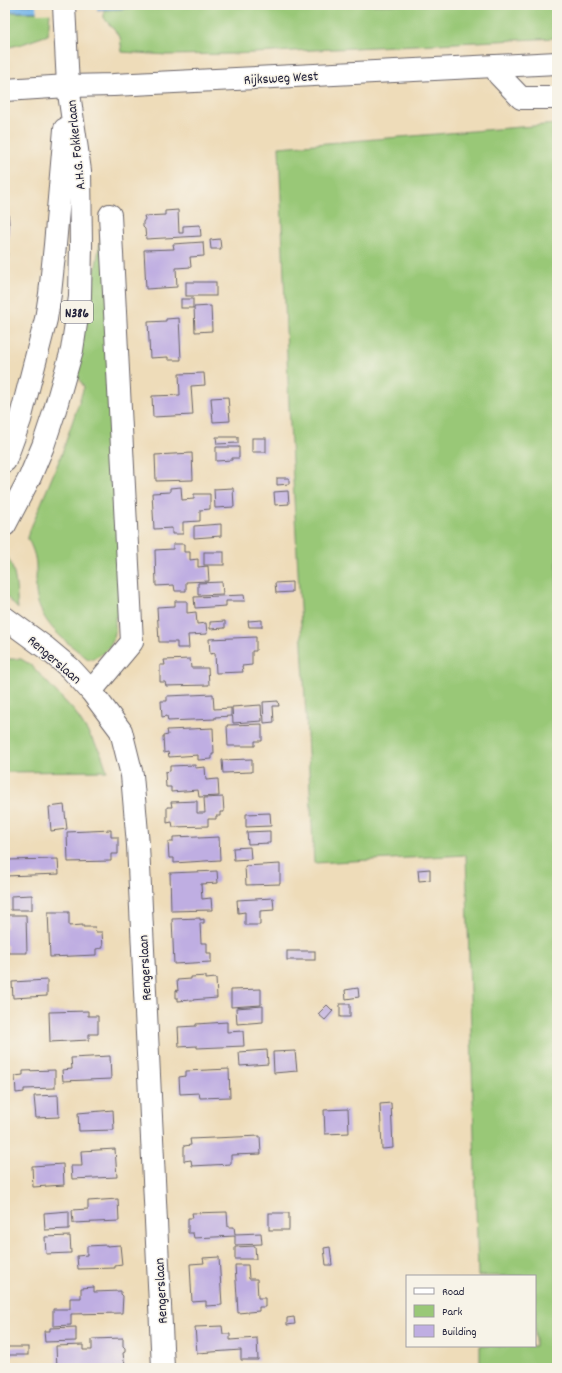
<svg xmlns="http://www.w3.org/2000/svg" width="562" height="1373" font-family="Dekko,sans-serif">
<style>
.green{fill:#99c877;stroke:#5e7559}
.water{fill:#75b6ea;stroke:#4c6c92}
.pier{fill:#eedcb9}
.building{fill:#bfaee2}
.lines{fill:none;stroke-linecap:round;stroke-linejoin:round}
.minor-casing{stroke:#696367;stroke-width:24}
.major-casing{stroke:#696367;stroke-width:24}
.minor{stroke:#fff;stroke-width:22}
.major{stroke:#fff;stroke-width:22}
.labels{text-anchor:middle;stroke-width:3;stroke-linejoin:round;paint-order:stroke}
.shield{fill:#f7f3e8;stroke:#62616f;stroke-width:1}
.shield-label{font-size:13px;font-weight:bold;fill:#22223b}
.street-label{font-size:14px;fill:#22223b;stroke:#f7f3e8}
</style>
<rect width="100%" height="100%" fill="#f7f3e8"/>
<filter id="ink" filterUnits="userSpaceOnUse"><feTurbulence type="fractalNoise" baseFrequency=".025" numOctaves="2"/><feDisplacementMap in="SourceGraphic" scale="8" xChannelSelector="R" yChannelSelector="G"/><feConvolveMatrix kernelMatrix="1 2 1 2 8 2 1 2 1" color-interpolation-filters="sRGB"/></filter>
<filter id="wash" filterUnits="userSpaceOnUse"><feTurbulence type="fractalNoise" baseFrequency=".012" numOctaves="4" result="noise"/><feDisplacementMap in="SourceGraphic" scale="16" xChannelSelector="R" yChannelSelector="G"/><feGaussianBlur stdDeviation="0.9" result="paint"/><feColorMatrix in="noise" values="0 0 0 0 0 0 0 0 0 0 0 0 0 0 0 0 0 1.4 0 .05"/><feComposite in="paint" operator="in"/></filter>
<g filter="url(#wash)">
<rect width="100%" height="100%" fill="#eedcb9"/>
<g class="green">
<polygon points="185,5 557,5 557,38 233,54 167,55 122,52 120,37 104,18 104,10"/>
<polygon points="5,12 50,12 48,35 22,44 5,48"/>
<polygon points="557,124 557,1368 480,1368 480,1346 535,1346 535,1276 478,1276 466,855 314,863 289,407 279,147"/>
<path d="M105 217 122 616 115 617C115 623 116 631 114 637 112 647 99 659 88 659 65 641 39 623 36 592 35 584 37 575 36 567 36 556 32 547 27 537L61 456 84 387 76 373Z"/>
<path d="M5 553C17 569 16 590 18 609L5 595Z"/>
<polygon points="5,659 21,659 31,665 75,712 101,753 107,771 5,772"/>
</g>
<path class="water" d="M5 5H185C125 9 65 12 5 12Z"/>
<polygon class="pier" points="36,5 97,5 97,12 37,14"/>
<g id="blocks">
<g class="building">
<polygon points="5,209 8,209 9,225 6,290 5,290"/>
<polygon points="178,210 179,233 183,233 183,226 200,225 201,236 146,239 145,229 143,227 143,222 145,219 144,216 165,215 165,211"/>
<polygon points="220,239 221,249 211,249 210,240"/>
<polygon points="203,242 204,256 190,257 191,267 176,268 177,287 146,289 144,250 174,249 173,244"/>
<rect x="186" y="282" width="30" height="14"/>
<rect x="181" y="299" width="12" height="9"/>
<polygon points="211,306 212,331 195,332 194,307"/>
<polygon points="179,318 181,360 168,360 168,357 150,358 148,322 166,321 166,319"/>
<polygon points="204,373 205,385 191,386 193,415 153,417 152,396 180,395 179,374"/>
<polygon points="228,397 230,421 213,422 211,398"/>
<polygon points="216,437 238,437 238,443 217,444"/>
<rect x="252" y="438" width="14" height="14"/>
<polygon points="216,447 239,447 239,458 232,458 232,460 216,461"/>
<polygon points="192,453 193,480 156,481 155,455"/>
<polygon points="277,478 289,478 289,484 277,485"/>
<polygon points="181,487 182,500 194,499 194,494 210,494 210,509 200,510 200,521 183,522 183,534 172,534 172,528 154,529 152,493 170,492 170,488"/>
<polygon points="233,488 234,507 215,508 214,489"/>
<polygon points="288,491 289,504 275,505 274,492"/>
<polygon points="221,524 221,536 194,538 194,526"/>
<polygon points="173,544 184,544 184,552 190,552 190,560 198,559 198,567 208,566 209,581 186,582 186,591 175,591 174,585 156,586 155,550 173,549"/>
<rect x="204" y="552" width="20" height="13"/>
<polygon points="222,582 223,594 198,595 198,583"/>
<polygon points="292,582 292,592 276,593 275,583"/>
<polygon points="244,595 245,601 226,601 226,606 195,608 194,597"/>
<polygon points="175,601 187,601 187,613 196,612 197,624 206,623 207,634 188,635 189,648 177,648 177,642 159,642 157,607 175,606"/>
<polygon points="262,620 262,627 249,627 248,621"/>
<polygon points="225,621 225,628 210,629 210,622"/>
<polygon points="256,637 256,651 252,651 252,665 242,666 243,672 216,673 215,653 210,654 209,639"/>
<polygon points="190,659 191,668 208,668 209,685 166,686 165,682 160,682 160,665 165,665 164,660"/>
<polygon points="213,694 214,709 231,708 231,716 215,717 215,719 168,721 167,716 162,717 161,701 167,701 167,696"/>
<polygon points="278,701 279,706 273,706 274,722 264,723 263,702"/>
<polygon points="261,705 262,721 233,723 232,707"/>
<polygon points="262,724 262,741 255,741 255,746 228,746 227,725"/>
<polygon points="213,728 214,754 212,754 212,759 198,760 198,755 169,757 168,752 164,753 163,736 168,735 167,730"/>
<polygon points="252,759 252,772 223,773 222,760"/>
<polygon points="195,765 195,768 205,767 206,780 218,779 219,796 199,797 198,790 171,792 171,787 166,787 165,772 170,771 170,766"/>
<polygon points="223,797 224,812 220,812 220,816 216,816 216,819 208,819 208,826 173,827 172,822 167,823 167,807 172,807 171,802 197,801 197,813 205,813 204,798"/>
<polygon points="64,805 67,829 51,831 49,807"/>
<polygon points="270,813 271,826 246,827 246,814"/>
<polygon points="111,830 111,837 118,837 118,854 111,854 111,861 68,862 67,832"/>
<polygon points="270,831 270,843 248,844 247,832"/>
<polygon points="198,836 198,838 219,837 220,860 174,863 174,858 169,858 168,842 173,842 173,837"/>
<polygon points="250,847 251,859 234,860 233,848"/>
<polygon points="58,859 59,874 5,876 5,860"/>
<polygon points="280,864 280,884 246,885 245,866"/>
<polygon points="430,869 430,880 419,881 418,870"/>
<polygon points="217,871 218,883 201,884 202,899 211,898 212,910 171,911 170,873"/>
<polygon points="32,895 32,910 11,910 11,896"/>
<polygon points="273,898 274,910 260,911 260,925 245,925 245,912 238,913 237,900"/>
<polygon points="48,912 69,912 69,926 83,925 83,927 95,927 96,932 102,932 103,948 96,949 96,955 50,957"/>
<polygon points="7,915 26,915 27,953 8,953 7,945 5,945 5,928 7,927"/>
<polygon points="200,918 200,920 204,919 204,923 200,923 201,943 207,943 207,953 211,953 211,962 174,964 172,919"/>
<rect x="287" y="951" width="28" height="9"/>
<polygon points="206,976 206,979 216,978 217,998 178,1001 178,998 176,998 176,990 178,991 177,980 191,979 191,977"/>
<polygon points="47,980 47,996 13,998 12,982"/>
<polygon points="358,988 359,997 346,999 345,990"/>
<polygon points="261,989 261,1005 231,1007 231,990"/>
<rect x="340" y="1004" width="10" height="13"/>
<polygon points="327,1005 333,1011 325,1020 318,1014"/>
<polygon points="263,1006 263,1022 237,1024 236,1008"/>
<polygon points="88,1011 88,1016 98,1016 98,1034 89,1034 89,1040 50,1042 49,1012"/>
<polygon points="227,1022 227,1032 243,1031 244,1046 197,1048 197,1046 179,1047 178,1027 196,1026 196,1024"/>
<polygon points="267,1050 268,1064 240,1066 239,1052"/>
<polygon points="295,1051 297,1071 274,1073 273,1052"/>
<polygon points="110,1056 111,1079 63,1081 62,1070 72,1069 71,1058"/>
<polygon points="229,1069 230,1097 200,1098 199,1093 180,1094 179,1077 186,1076 186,1071"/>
<polygon points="55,1070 55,1088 24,1089 24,1092 16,1093 15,1076 23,1075 23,1071"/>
<polygon points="58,1095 59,1117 36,1118 34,1096"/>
<polygon points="391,1103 393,1148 382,1149 380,1104"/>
<polygon points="348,1109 349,1133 325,1134 324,1110"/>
<polygon points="113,1110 114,1130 79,1131 78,1113"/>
<polygon points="260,1136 261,1154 231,1155 231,1164 192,1166 191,1160 184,1161 184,1146 191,1145 190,1139"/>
<polygon points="115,1149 117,1177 72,1179 71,1166 82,1166 81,1151"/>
<polygon points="63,1164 64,1185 33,1187 32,1166"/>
<polygon points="118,1199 119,1221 73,1223 72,1210 88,1209 88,1201"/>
<polygon points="69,1211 69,1229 45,1230 44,1213"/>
<polygon points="227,1212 228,1227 234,1227 235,1234 261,1233 262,1244 235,1245 235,1236 194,1238 193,1233 188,1233 188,1218 193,1218 192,1213"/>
<rect x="269" y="1213" width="20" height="17"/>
<polygon points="70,1236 71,1253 46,1254 45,1237"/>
<polygon points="107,1245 107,1246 120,1245 122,1265 115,1266 115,1268 78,1269 77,1256 87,1255 87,1246"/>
<polygon points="255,1246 256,1259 235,1259 235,1247"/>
<polygon points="330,1247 332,1265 326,1265 324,1248"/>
<polygon points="219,1257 222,1305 206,1306 206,1301 192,1302 190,1264 204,1263 203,1258"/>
<polygon points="235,1265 248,1265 249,1279 257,1279 258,1298 265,1298 265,1307 259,1307 259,1311 238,1313"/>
<polygon points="94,1287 94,1292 121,1291 121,1294 123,1296 122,1313 71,1314 71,1325 53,1326 53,1309 70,1309 70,1298 81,1298 81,1288"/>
<polygon points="294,1317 295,1324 287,1325 287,1318"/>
<polygon points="222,1326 223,1334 230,1334 230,1340 257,1338 258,1360 241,1360 241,1350 197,1353 195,1327"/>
<polygon points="76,1327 76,1341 45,1342 44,1331 50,1331 50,1328"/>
<polygon points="123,1338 123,1346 125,1348 125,1352 123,1353 124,1361 125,1362 124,1368 57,1368 56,1346 83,1345 83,1350 92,1350 92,1339"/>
<rect x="5" y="1347" width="23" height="8"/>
</g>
</g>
</g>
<g filter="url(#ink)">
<use href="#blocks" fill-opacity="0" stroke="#696367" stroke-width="1"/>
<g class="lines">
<g class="minor-casing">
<g id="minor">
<polyline points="495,66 499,75 521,98 557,98"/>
<polyline points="5,618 46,648 70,668 91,691 121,731 132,775 138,845 163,1368"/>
<polyline points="91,691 132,642 110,215"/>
</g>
</g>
<g class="major-casing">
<g id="major">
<polyline points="5,90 68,86 113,85 557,63"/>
<polyline points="5,461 20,420 46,319 50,294 55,245 65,129"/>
<polyline points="5,525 30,477 43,446 54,413 72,350 80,297 81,245 80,171 68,86 64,5"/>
</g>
</g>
<use href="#minor" class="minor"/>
<use href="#major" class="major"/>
</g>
</g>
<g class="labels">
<rect class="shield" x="61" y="301" width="32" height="22" rx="3"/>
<g class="shield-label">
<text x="77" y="317">N386</text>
</g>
<g class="street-label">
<text transform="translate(281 77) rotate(-3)" y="5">Rijksweg West</text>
<text transform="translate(75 145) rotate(-96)" y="5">A.H.G. Fokkerlaan</text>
<text transform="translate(55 659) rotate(41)" y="5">Rengerslaan</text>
<text transform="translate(144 968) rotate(-93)" y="5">Rengerslaan</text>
<text transform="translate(160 1291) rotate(-93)" y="5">Rengerslaan</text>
</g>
</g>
<rect width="562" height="1373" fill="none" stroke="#f7f3e8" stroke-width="20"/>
<rect x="406" y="1275" width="130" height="72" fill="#f7f3e8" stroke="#a29fa3"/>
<rect x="414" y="1288" width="20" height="6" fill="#ffffff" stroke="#a29fa3"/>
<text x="442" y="1295" font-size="12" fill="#22223b">Road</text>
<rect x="414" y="1305" width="20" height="12" fill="#99c877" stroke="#a29fa3"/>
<text x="442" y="1315" font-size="12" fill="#22223b">Park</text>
<rect x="414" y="1325" width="20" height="12" fill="#bfaee2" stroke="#a29fa3"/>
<text x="442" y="1335" font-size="12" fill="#22223b">Building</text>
</svg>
